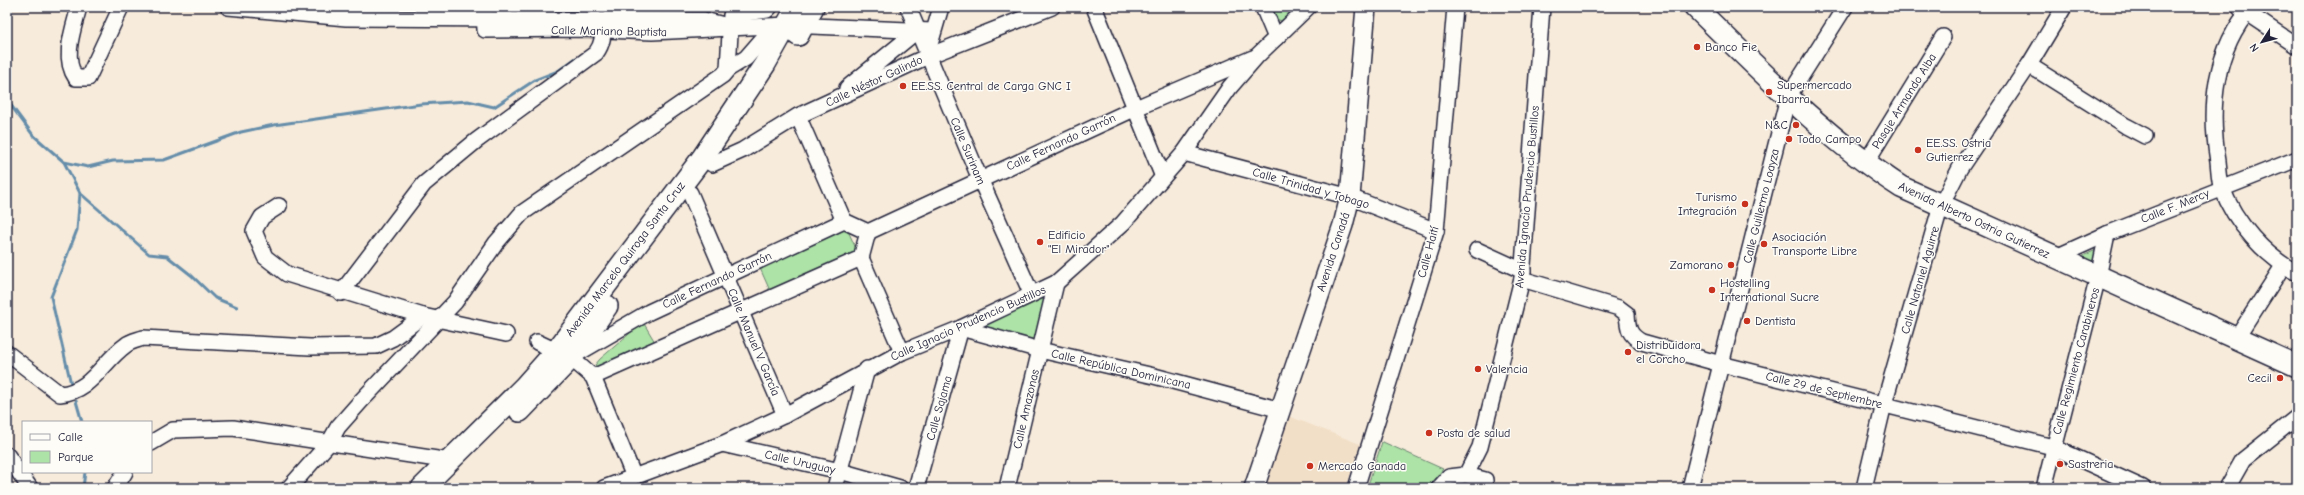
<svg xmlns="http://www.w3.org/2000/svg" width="2304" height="495" font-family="'Comic Neue',sans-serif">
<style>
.built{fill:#f2dfc7}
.green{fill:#ade3a6;stroke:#688270}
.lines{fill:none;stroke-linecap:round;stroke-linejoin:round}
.stream{stroke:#658daa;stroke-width:3}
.minor-casing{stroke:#22223b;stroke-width:18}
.major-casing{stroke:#22223b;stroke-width:22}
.highway-casing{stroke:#22223b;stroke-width:24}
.minor{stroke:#fdfcf7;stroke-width:15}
.major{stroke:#fdfcf7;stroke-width:19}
.highway{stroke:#fdfcf7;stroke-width:21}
.poi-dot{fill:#c8321e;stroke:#fdfcf7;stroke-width:1.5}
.labels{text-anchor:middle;stroke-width:3;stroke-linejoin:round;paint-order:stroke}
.street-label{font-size:12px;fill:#22223b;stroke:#fdfcf7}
.poi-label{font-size:12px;fill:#22223b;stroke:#fdfcf7;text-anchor:start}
</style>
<rect width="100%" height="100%" fill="#f7ebdb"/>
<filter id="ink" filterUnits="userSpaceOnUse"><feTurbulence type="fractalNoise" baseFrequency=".025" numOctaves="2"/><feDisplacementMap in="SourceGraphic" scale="8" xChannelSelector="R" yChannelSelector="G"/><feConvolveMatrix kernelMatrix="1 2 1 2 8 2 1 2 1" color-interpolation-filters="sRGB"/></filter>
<g filter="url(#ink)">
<polygon class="built" points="1286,415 1360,444 1346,488 1260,488"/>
<g class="green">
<polygon points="1271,7 1298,7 1282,21 1275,19"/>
<polygon points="841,228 849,233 857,251 853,255 771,293 759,266"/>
<polygon points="2096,250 2093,269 2074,260"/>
<polygon points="1045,294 1048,299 1035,344 976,328"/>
<polygon points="643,322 658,347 600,372 595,365 600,359"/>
<polygon points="1382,442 1383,442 1443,469 1428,488 1367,488"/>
</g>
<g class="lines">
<g class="stream">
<polyline points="7,100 33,135 64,162 88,167 113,161 164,160 241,132 274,125 421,104 468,101 494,107 535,80 558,71 576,58"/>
<polyline points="64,162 80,193 77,230 51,297 71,384"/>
<polyline points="80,193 149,254 167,256 191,275 215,298 237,307"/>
<polyline points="76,401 82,422"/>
<polyline points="83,488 85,472"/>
</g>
<g class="minor-casing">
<g id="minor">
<path d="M79 7C73 30 62 58 76 78H88L121 7"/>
<polyline points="228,7 346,18 704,20 732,27"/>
<polyline points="484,7 485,30 583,29 652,32 788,25 932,31"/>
<polyline points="908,7 980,179 1031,293"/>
<polyline points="1094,7 1163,177"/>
<polyline points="1263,7 1276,38"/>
<path d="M2252 7C2214 49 2209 108 2218 161 2219 170 2219 180 2222 188 2235 223 2265 256 2297 273"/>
<polyline points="2240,8 2297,46"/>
<polyline points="931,41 941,7"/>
<polyline points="2029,65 2126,126 2145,136"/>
<polyline points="728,69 746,58 773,27"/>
<polyline points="847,88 918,30"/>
<polyline points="798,116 844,221"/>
<polyline points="1184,153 1350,197 1436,231"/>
<polyline points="703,157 712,164 743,150 798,116 928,56 1052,7"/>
<polyline points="1865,164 1943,37"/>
<polyline points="679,187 690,193 785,415"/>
<polyline points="279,206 262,217 254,231 265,257 287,274 423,316 506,334"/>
<polyline points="1477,250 1523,271"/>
<polyline points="2056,257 2107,234 2297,159"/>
<polyline points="861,258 902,352"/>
<path d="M1522 279 1619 308 1627 314C1628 329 1629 335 1642 342L1721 364 2053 447 2143 488"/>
<path d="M341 293 424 184 476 141 596 53C604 42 603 33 603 20"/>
<polyline points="2236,339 2283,266"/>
<polyline points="537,342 571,358 593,377 634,477"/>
<path d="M7 353 60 394C92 391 102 362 126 345 131 341 138 340 143 338L310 347 376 346 393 338 423 316"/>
<polyline points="575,355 649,312 844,221 868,232 1136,108 1253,58"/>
<polyline points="593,377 861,258 868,232"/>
<polyline points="151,443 173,430 233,428 450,461"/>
<polyline points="722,444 840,471 900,488"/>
<polyline points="7,455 30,488"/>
<polyline points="1466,475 1480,447 1522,279 1542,7"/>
<polyline points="115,488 125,472"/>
<polyline points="289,488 329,443 338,427 361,401 455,302 496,243 522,213 723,75 728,69 731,15 767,10 770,7"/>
<polyline points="604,488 722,444 785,415 902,352 961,328 1056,283 1123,223 1184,153 1230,87 1257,56 1308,7"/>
<polyline points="835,488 867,369"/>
<polyline points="916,488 961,328 1040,350 1154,376 1281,410"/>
<polyline points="1007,488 1056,283"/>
<polyline points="1356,488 1436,231 1455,7"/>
<polyline points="1439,488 1449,477 1466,475 1485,480 1485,488"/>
<polyline points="1690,488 1788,97 1845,7"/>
<polyline points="1864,488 1884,404 1941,205 1960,168 2029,65 2064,7"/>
<polyline points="2044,488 2098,277 2107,234"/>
<polyline points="2227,488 2243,460 2297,417"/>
</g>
</g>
<g class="major-casing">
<polyline id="major" points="1254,488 1343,225 1350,197 1366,7"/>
</g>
<g class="highway-casing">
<g id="highway">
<path d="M1695 7C1760 70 1824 137 1901 187L2297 366"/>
<polyline points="798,35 813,7"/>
<polyline points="520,411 571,358 607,306"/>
<polyline points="422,488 525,386 557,350 703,157 765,64 797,7"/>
</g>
</g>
<use href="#minor" class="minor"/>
<use href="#major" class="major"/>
<use href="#highway" class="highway"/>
</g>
</g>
<g class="poi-dot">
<circle cx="1697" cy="47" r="4"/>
<circle cx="903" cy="86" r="4"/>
<circle cx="1769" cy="92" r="4"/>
<circle cx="1796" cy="125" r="4"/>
<circle cx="1789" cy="139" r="4"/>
<circle cx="1918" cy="150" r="4"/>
<circle cx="1745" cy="204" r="4"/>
<circle cx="1040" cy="242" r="4"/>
<circle cx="1764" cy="244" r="4"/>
<circle cx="1731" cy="265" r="4"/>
<circle cx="1712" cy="290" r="4"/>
<circle cx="1747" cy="321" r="4"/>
<circle cx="1628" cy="352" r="4"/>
<circle cx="1478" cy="369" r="4"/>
<circle cx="2280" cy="378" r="4"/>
<circle cx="1429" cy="433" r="4"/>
<circle cx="2060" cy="464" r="4"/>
<circle cx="1310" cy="466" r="4"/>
</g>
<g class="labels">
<g class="street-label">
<text transform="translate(609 31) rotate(1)" y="4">Calle Mariano Baptista</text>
<text transform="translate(874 81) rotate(-25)" y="4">Calle Néstor Galindo</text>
<text transform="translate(1904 101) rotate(-58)" y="4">Pasaje Armando Alba</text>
<text transform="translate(1061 142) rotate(-25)" y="4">Calle Fernando Garrón</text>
<text transform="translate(968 151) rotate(67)" y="4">Calle Surinam</text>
<text transform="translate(1311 188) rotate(16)" y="4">Calle Trinidad y Tobago</text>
<text transform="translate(1527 197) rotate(-85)" y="4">Avenida Ignacio Prudencio Bustillos</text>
<text transform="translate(1761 206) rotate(-76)" y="4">Calle Guillermo Loayza</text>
<text transform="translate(2175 206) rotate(-22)" y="4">Calle F. Mercy</text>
<text transform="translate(1974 220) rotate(25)" y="4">Avenida Alberto Ostria Gutierrez</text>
<text transform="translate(1333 252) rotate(-72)" y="4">Avenida Canadá</text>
<text transform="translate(1428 252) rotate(-75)" y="4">Calle Haití</text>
<text transform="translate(625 259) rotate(-53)" y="4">Avenida Marcelo Quiroga Santa Cruz</text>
<text transform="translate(717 280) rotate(-25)" y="4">Calle Fernando Garrón</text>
<text transform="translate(1920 280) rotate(-74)" y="4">Calle Nataniel Aguirre</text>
<text transform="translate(968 323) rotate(-24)" y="4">Calle Ignacio Prudencio Bustillos</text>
<text transform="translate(754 342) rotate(67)" y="4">Calle Manuel V. García</text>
<text transform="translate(2076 361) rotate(-75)" y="4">Calle Regimiento Carabineros</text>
<text transform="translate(1121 369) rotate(13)" y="4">Calle República Dominicana</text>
<text transform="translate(1824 390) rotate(14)" y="4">Calle 29 de Septiembre</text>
<text transform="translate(939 408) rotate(-74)" y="4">Calle Sajama</text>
<text transform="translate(1026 409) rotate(-77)" y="4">Calle Amazonas</text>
<text transform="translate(800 462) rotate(13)" y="4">Calle Uruguay</text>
</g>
<g class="poi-label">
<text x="1705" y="51">Banco Fie</text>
<text x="1777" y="89">Supermercado<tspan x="1777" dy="14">Ibarra</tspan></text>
<text x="911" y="90">EE.SS. Central de Carga GNC I</text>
<text x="1788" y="129" text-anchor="end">N&amp;C</text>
<text x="1797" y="143">Todo Campo</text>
<text x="1926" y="147">EE.SS. Ostria<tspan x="1926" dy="14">Gutierrez</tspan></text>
<text x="1737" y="201" text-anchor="end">Turismo<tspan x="1737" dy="14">Integración</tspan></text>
<text x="1048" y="239">Edificio<tspan x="1048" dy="14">"El Mirador"</tspan></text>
<text x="1772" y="241">Asociación<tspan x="1772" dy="14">Transporte Libre</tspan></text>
<text x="1723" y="269" text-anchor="end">Zamorano</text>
<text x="1720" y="287">Hostelling<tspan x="1720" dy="14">International Sucre</tspan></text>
<text x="1755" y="325">Dentista</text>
<text x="1636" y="349">Distribuidora<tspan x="1636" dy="14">el Corcho</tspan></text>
<text x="1486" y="373">Valencia</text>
<text x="2272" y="382" text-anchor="end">Cecil</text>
<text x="1437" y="437">Posta de salud</text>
<text x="2068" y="468">Sastreria</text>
<text x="1318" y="470">Mercado Canada</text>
</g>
</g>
<rect width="2304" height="495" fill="none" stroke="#fdfcf7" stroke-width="24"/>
<rect x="12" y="12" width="2280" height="471" fill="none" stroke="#22223b" stroke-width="1.5" filter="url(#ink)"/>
<rect x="22" y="421" width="130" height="52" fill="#fdfcf7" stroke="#a5a5ac"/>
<rect x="30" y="434" width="20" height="6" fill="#fdfcf7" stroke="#a5a5ac"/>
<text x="58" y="441" font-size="12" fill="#22223b">Calle</text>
<rect x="30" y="451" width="20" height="12" fill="#ade3a6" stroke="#a5a5ac"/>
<text x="58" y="461" font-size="12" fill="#22223b">Parque</text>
<g transform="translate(2262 42) rotate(234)" stroke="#fdfcf7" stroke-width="3" paint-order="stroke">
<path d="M0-3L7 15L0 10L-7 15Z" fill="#22223b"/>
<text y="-6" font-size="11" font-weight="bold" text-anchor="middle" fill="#22223b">N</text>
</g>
</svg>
